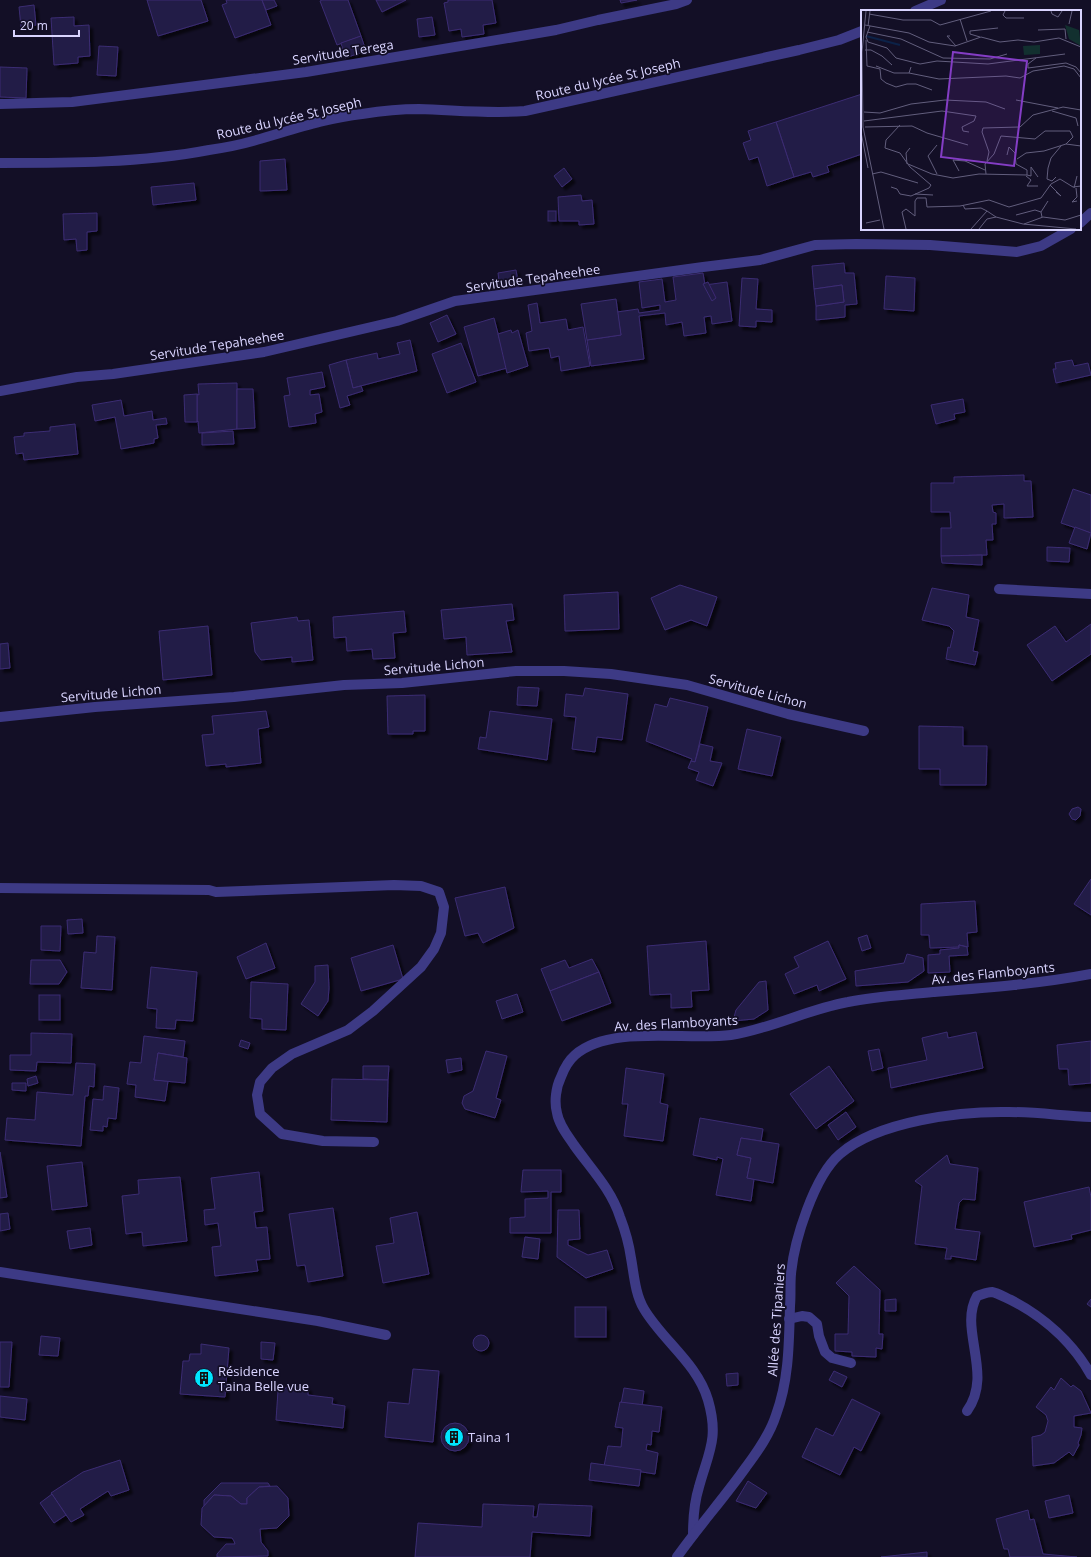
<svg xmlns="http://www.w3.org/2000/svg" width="1091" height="1557" font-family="'Open Sans',sans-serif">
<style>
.building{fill:#241b47;stroke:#3b2d73;filter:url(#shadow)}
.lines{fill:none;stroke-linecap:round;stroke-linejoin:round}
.street{stroke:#3d3a85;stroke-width:10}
.labels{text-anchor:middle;stroke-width:3.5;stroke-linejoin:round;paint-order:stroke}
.street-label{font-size:13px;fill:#d9d4ff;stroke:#130f26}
.poi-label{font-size:13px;fill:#d9d4ff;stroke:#130f26;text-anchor:start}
.inset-river{fill:none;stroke:#0c2248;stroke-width:2}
.inset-road{fill:none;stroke:#625e7d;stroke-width:1}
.view{fill:#843dc5;fill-opacity:0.15;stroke:#843dc5;stroke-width:2}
.inset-edge{fill:none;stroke:#d9d4ff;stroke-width:2}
</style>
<defs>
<filter id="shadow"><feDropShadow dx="3.5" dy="3.5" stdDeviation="1" flood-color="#0009"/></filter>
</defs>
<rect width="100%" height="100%" fill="#130f26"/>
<g class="building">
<polygon points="147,0 201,0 208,21 158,36"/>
<polygon points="226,0 262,0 271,25 235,38 222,5 227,3"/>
<polygon points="262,0 274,0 277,6 266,10"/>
<polygon points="322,0 348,0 361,36 337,45 320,1"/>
<polygon points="376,0 406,0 382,12"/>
<polygon points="448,0 492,0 496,23 483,25 484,34 462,37 461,29 449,31 444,3 448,2"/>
<polygon points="620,0 637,0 621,3"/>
<polygon points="34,5 36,25 21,27 19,7"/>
<polygon points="74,17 74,26 89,25 90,56 78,57 78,63 54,65 51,18"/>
<polygon points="432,17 435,35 419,37 417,19"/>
<polygon points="361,36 366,51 345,58 341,43"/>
<polygon points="99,46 118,47 116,76 97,75"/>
<polygon points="0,67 27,68 26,98 0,97"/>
<polygon points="862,94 862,154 827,166 829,172 813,177 811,172 794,177 776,122"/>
<polygon points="776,122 794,177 767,186 758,157 749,160 743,143 751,140 748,131"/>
<polygon points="285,159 287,190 260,191 260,161"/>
<polygon points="564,168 572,179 562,187 554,176"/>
<polygon points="194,183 196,200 153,205 151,187"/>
<polygon points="581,195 582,201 592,200 594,224 579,225 579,221 559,221 558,197"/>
<rect x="548" y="211" width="8" height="10"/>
<polygon points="97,213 97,231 87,232 87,250 77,251 76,239 64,240 63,214"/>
<polygon points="844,263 845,273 854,273 857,304 845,305 845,317 816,320 816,306 844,302 842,285 814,289 812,266"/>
<polygon points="516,270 519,287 500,289 498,273"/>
<polygon points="703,273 705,285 727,282 732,321 712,324 711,316 704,317 706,333 684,336 682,322 666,325 665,313 639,316 644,359 591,366 587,340 621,335 617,312 638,309 639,313 660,310 660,305 642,308 639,282 662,279 665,302 676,300 673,277"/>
<polygon points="886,276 915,278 914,311 884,309"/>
<polygon points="742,278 758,279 756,309 772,310 772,322 756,321 756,327 739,326"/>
<polygon points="708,282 716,298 712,301 703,284"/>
<polygon points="842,285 844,302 816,306 814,289"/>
<polygon points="616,299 621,335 587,340 581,304"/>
<polygon points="537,303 540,323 566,319 568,330 583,327 590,366 561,371 559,356 551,358 549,348 529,351 526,333 532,331 528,305"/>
<polygon points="447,315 456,334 438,342 430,323"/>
<polygon points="494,318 507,368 478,376 464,327"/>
<polygon points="511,330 512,333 518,330 528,366 507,373 498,334"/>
<polygon points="410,340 417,371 353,388 346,360 377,353 378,359 400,354 397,343"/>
<polygon points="461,343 476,382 447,393 432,354"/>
<polygon points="346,360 353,388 361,386 363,391 347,396 350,405 340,408 329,365"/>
<polygon points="1072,360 1074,366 1088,363 1091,375 1056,383 1053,369 1056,369 1055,363"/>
<polygon points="322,372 325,387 310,390 310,395 319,394 322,412 315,414 316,423 289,427 284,396 290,395 287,378"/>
<polygon points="237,383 237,429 199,433 198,421 197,422 197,394 199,395 198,384"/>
<polygon points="237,389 253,389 255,428 237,429"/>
<polygon points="197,394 197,422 185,422 184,395"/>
<polygon points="963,399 965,412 954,414 955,419 936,424 931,405"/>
<polygon points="121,400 124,416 152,411 153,420 166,418 167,424 156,425 158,438 154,439 154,443 121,449 115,417 95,421 92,405"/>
<polygon points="75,424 78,454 24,460 23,453 16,454 14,437 24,436 24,433 50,431 50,427"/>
<polygon points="233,431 234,444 202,445 202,433"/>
<polygon points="1024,475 1024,481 1031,481 1033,517 1004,518 1004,504 992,505 993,512 996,513 996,524 992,524 993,540 986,540 987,555 941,556 941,528 951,528 950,512 931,512 931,483 954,483 954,477"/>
<polygon points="1073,489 1091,495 1091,533 1061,523"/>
<polygon points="1075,527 1091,533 1087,549 1069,543"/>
<polygon points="1047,547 1070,548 1069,562 1047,561"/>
<polygon points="982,555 982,565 942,563 941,556"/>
<polygon points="680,585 717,597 707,626 691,620 665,630 651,598"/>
<polygon points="932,588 969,595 966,617 979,620 973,651 978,652 975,665 946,659 948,647 950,648 954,631 949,626 922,620"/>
<polygon points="618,592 619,629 565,631 564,595"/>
<polygon points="512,604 514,620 506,621 512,652 467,655 466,637 444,639 441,610"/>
<polygon points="404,611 406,632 393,633 395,658 373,659 372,649 347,651 346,637 334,638 333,617"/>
<polygon points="297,617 298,621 309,620 313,660 292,662 292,657 261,660 255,652 251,623"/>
<polygon points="1091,624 1091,654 1052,681 1027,645 1055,626 1066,642"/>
<polygon points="208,626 212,675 163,680 159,631"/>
<polygon points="8,643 10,668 0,669 0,644"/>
<polygon points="518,687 539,688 537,706 517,705"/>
<polygon points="585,688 628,694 622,740 597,737 595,752 572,749 576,717 564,716 566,694 583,696"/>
<polygon points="425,695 425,731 413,731 413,734 388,734 387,696"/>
<polygon points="670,698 708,707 695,762 691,761 692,759 646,741 655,704 667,707"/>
<polygon points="266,711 269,727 258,729 261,763 226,767 226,764 206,766 202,735 214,734 212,716"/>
<polygon points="490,711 552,719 547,760 478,749 480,737 486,738"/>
<polygon points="919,726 963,727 963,746 987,746 986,785 940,785 940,769 919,769"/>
<polygon points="747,729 781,737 772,776 738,769"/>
<polygon points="700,744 713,747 710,761 722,763 713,786 696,780 699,772 688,768 691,761 695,762"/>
<polygon points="1078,807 1081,809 1080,816 1076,820 1072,819 1069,814 1072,809"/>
<polygon points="1091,879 1091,915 1074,904"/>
<polygon points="505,887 514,928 483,943 478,933 465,936 455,898"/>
<polygon points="975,901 977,932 967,933 968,947 959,945 959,947 930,948 929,935 921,935 921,904"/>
<polygon points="82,919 83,933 68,934 67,920"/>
<polygon points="41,926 61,926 60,951 41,950"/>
<polygon points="867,935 871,948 862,951 858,938"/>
<polygon points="97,936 115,937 112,990 81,988 84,952 96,953"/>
<polygon points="706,941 709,990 691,991 692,1007 671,1008 671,994 650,995 647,946"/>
<polygon points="828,941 846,979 819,991 817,985 794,994 785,974 799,967 794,957"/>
<polygon points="266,943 275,968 246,979 237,957"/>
<polygon points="393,945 403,979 361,991 351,958"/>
<polygon points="959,945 967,947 968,955 949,956 950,972 928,973 928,955 940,954 940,950 959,948"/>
<polygon points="907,954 923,958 924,971 908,982 856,986 855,971 904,963"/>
<polygon points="592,959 599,972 550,991 541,969 565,960 569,968"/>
<polygon points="31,960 60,960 67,972 59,984 30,984"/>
<polygon points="328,965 329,988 328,1001 318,1016 301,1004 315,982 315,966"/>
<polygon points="151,967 197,972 193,1021 176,1020 175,1029 156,1028 157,1009 147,1008"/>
<polygon points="599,972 611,1003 562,1021 550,991"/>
<polygon points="766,981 768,1010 754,1019 733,1021 736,1010 759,982"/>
<polygon points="251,982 288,984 286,1030 262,1029 262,1019 250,1018"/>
<polygon points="517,994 523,1012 502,1019 496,1001"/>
<rect x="39" y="995" width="21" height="25"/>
<polygon points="947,1032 948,1038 976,1032 983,1068 891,1088 888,1068 927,1060 922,1038"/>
<polygon points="31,1033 72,1034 71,1063 37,1062 36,1071 10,1070 10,1055 31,1055"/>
<polygon points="144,1036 185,1041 183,1057 158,1053 154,1080 168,1081 165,1101 135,1097 136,1085 127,1084 130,1062 141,1063"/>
<polygon points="241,1040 250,1043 248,1049 239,1046"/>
<polygon points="1091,1041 1091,1083 1069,1085 1068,1069 1059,1069 1057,1045"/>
<polygon points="879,1049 883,1068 872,1071 868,1051"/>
<polygon points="486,1051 507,1056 496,1098 501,1100 495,1118 465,1109 462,1103 464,1096 473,1091"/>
<polygon points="158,1053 187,1058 185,1083 154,1080"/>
<polygon points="461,1058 462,1070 448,1073 446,1060"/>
<polygon points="76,1063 95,1064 94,1087 89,1086 88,1096 85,1096 81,1146 5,1140 7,1118 35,1120 37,1092 73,1095"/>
<polygon points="363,1066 389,1066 388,1080 363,1079"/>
<polygon points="829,1066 854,1101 816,1129 790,1094"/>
<polygon points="626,1068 664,1074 660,1103 668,1105 663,1141 624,1136 628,1104 622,1104"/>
<polygon points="36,1076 38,1083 28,1086 27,1079"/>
<polygon points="332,1079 388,1080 387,1122 331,1120"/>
<polygon points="12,1083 26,1083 26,1091 12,1090"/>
<polygon points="104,1086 119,1088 116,1119 108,1118 107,1127 103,1126 103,1131 90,1130 93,1099 103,1100"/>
<polygon points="846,1112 856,1127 838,1140 828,1125"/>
<polygon points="700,1118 763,1129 761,1141 741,1138 737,1155 751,1158 747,1178 754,1179 751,1201 716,1195 723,1159 717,1157 717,1160 693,1155"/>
<polygon points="741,1138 779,1144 773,1183 747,1178 751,1158 737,1155"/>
<polygon points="0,1152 7,1197 0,1198"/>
<polygon points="947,1155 950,1164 978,1168 975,1200 963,1199 959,1203 955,1229 980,1232 976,1260 951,1256 951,1259 945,1259 947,1248 915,1244 922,1186 915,1181"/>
<polygon points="82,1162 87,1206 52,1210 47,1166"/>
<polygon points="523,1170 561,1170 561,1192 551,1192 551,1233 510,1233 510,1218 525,1217 525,1199 548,1198 548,1191 521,1192"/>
<polygon points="259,1172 263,1211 254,1212 256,1228 267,1227 270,1259 256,1260 258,1271 215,1276 212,1247 221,1246 218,1223 205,1225 204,1210 215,1209 211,1178"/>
<polygon points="180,1177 187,1241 143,1246 142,1232 126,1234 122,1196 139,1194 138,1180"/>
<polygon points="1089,1187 1091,1197 1091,1230 1071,1235 1072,1239 1034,1247 1024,1202"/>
<polygon points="333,1208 343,1276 308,1282 305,1265 297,1266 289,1214"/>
<polygon points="558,1210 579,1210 580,1239 568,1240 568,1245 588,1255 607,1250 613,1269 586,1278 557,1257"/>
<polygon points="417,1212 429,1274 383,1283 376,1246 394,1243 390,1218"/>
<polygon points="8,1213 10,1229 0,1231 0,1214"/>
<polygon points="90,1228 92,1245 70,1249 67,1231"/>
<polygon points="525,1237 540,1239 538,1259 522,1257"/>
<polygon points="854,1266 880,1290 879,1334 883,1334 882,1349 876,1348 876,1357 852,1356 852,1352 835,1351 835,1334 848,1334 849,1296 836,1283"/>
<polygon points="896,1299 896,1311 885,1311 885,1300"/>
<polygon points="1091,1299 1091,1307 1087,1304"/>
<rect x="575" y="1307" width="31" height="30"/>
<circle cx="481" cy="1343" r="8"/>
<polygon points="41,1336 60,1338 58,1356 39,1355"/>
<polygon points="0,1342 12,1342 9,1387 0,1387"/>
<polygon points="261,1342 275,1343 273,1360 261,1359"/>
<polygon points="201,1344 229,1348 225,1397 180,1394 183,1361 189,1361 190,1354 201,1354"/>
<polygon points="413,1369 439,1371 433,1442 385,1437 388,1402 409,1404"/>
<polygon points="834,1371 847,1377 842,1387 829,1380"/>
<polygon points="738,1373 738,1385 727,1386 726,1374"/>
<polygon points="1061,1378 1071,1387 1073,1385 1081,1391 1091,1413 1074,1416 1074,1427 1082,1428 1081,1435 1078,1443 1079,1445 1073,1456 1069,1452 1054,1463 1033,1466 1032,1437 1041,1435 1045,1432 1048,1421 1046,1415 1036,1407 1051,1387 1054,1390"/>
<polygon points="288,1386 308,1388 308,1395 333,1398 332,1404 345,1406 343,1428 276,1420 278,1391 281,1392"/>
<polygon points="624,1388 644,1391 642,1406 621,1404"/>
<polygon points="0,1396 27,1399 25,1420 0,1417"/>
<polygon points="852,1399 880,1413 861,1451 854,1447 840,1475 802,1457 816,1428 833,1436"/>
<polygon points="620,1402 662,1407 659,1432 652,1431 651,1445 647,1444 646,1450 658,1453 655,1474 604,1466 608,1446 621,1447 623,1428 615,1427"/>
<circle cx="455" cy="1437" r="14"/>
<polygon points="120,1460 129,1490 111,1496 108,1491 80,1509 84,1515 71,1522 51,1493 83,1472"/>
<polygon points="591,1463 641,1470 639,1486 589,1480"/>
<polygon points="748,1481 767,1493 756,1508 736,1501"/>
<polygon points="221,1483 268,1483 270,1486 259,1487 247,1498 247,1504 241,1504 231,1496 214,1495 204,1506 204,1500"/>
<polygon points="277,1486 288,1498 289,1516 277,1528 260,1529 261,1542 268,1551 268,1556 217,1557 217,1554 226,1544 235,1544 234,1541 232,1538 214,1537 201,1525 202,1508 214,1495 231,1496 241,1504 247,1504 247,1498 259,1487"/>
<polygon points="52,1494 66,1515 54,1523 40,1503"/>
<polygon points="1069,1495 1073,1513 1049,1518 1045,1501"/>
<polygon points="483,1504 534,1506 533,1517 537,1517 539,1504 592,1506 590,1536 532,1532 530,1557 415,1557 418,1523 482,1527"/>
<polygon points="1028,1510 1030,1520 1034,1519 1043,1554 1077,1557 1010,1557 1008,1549 1004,1549 996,1519"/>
<polygon points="927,1552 927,1557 881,1557"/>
</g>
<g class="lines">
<g class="street">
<polyline points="915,11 941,0"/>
<polyline points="0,104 72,102 306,72 556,30 598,20 676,4 687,0"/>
<path d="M0 163C68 163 141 163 209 150 223 148 239 145 253 141 289 131 325 118 362 114 381 111 400 109 419 109 455 110 490 114 525 111L799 50 839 40 862 31"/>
<polyline points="1080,223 1091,213"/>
<polyline points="0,391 77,377 113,374 264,352 397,321 455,301 703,267 760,260 815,245 856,244 930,245 1017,252 1041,246 1071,229"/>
<polyline points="999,589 1091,594"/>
<polyline points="0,717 95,707 234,697 344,685 402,683 516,671 564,671 611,674 687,685 788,714 864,731"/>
<polyline points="0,888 209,890 216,892 394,885 421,886 439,892 444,907 441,933 434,949 421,967 373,1011 348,1030 292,1054 272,1068 260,1082 257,1095 260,1114 282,1134 323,1141 374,1142"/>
<polyline points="0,1272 318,1321 386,1335"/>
<polyline points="789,1319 802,1316 809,1317 817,1324 819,1336 825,1352 832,1358 851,1363"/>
<path d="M967 1411C994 1374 958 1329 977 1296 981 1295 987 1292 992 1292 998 1293 1006 1298 1011 1300 1044 1317 1073 1343 1091 1375"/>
<path d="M693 1535C693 1519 694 1503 699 1487 709 1451 719 1438 708 1400 697 1363 663 1341 644 1309 635 1294 634 1274 631 1258 629 1244 625 1230 620 1217 611 1189 591 1169 574 1145 568 1136 559 1125 557 1113 554 1102 556 1087 561 1077 564 1069 568 1061 575 1055 610 1024 687 1041 731 1035 771 1029 808 1009 848 1002 876 996 904 995 933 992 985 988 1039 984 1091 974"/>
<path d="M677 1557C699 1526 724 1498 746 1467 758 1451 770 1434 776 1415 789 1380 789 1343 790 1306 791 1295 790 1284 791 1274 794 1241 814 1176 840 1154 878 1121 960 1111 1009 1112 1037 1112 1064 1116 1091 1117"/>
</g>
</g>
<defs>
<g id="building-disc" transform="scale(1)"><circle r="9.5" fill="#00e5ff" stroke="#130f26"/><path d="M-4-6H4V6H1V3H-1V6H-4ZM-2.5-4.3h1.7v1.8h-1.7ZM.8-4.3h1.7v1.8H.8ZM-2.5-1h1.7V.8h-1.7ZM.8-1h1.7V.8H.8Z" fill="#111"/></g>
</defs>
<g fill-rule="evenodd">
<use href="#building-disc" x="204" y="1378"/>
<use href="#building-disc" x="454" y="1437"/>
</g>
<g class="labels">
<g class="street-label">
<text transform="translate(343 52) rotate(-9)" y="5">Servitude Terega</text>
<text transform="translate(608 79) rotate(-13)" y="5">Route du lycée St Joseph</text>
<text transform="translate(289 118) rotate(-13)" y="5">Route du lycée St Joseph</text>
<text transform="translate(533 278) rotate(-8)" y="5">Servitude Tepaheehee</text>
<text transform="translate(217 345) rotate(-9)" y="5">Servitude Tepaheehee</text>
<text transform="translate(434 666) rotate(-5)" y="5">Servitude Lichon</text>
<text transform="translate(758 691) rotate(15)" y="5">Servitude Lichon</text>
<text transform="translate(111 693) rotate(-5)" y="5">Servitude Lichon</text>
<text transform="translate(993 973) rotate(-6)" y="5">Av. des Flamboyants</text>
<text transform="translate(676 1023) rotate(-3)" y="5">Av. des Flamboyants</text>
<text transform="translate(776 1320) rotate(-86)" y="5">Allée des Tipaniers</text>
</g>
<g class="poi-label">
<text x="218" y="1376">Résidence<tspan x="218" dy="15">Taina Belle vue</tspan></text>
<text x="468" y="1442">Taina 1</text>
</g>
</g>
<g transform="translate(861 10)">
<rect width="220" height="220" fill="#130f26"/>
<path d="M204 15 218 20 220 36 208 29ZM179 35V44L163 45 162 36Z" fill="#12302f"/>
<path class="inset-river" d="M5 26 39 35"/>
<path class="inset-road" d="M5 1 1 42 2 117 23 219M144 1 142 5 145 8H163M190 1 191 4 197 7 201 1M8 4 42 10H70L79 15 130 1M99 9 106 31M208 14 211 1M4 15 48 23 68 32 94 36 120 27 139 32 157 30 173 32 198 28 220 37M7 16 9 1M9 16 5 27 7 32 26 38 35 48 59 54 76 51 127 54 204 44M177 20 204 19 205 29M6 22 40 29 82 48 129 49 146 44M89 26H86L95 36M119 27 109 24V21L137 18M5 30 6 56 19 59 20 69 25 73 35 77 46 74H55L71 80M4 40H10L21 46 31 55M175 48 167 54V58L205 53 215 57 220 63M15 56 33 63H48L50 57M48 63 78 69 145 66 159 68 172 61 203 56 213 59 220 68M155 90 197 98M191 101 215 108 217 116M3 102 19 103 50 94 84 90 125 92 144 99M3 111 81 101 115 106 113 111 101 117 102 121 108 122M4 117 51 116 66 123 107 135M0 122 7 158M156 149 165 143 183 141 205 134 220 136M126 151 128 142 121 122 122 118 159 117 172 105 202 97 220 100M46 154 45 143 49 138M47 154 71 164 92 168 118 164 166 165V160L155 154 154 143 148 137 146 145M98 161 92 150 104 151 124 160M11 164 20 162 57 173M76 164 67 146 76 135M125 164 124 154 133 144 140 126 174 129 184 121H209L212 127 205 134M166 165 170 166V157L177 167M165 166 170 170 166 176H177M195 167 191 171 186 169 187 158 190 148 200 136M189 175 200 186 195 182M30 177 36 179 39 184 50 186 68 178 70 175 49 157 39 143 24 138 25 130 39 115M213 178 216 166M215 178 216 187 211 192 216 191M54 184 72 185M102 195 104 199 120 198 126 201M180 202 187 191M155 205 174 200 180 202 181 207M5 213 19 210M163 214 182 207 204 210 220 205M45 219 41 202 45 199 54 206V191L56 188H65L66 197 99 196 128 190 148 197 180 188 190 174 199 169 212 177 220 176M110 219 126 201 135 207 162 214 215 219M118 219 126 209 135 207"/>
<path class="view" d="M92 42 166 51 153 156 80 147Z"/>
<rect width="220" height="220" class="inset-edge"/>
</g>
<path d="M14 30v6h65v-6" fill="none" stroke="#d9d4ff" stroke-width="2"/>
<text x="20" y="30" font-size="12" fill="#d9d4ff" stroke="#130f26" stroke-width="3" paint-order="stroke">20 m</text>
</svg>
